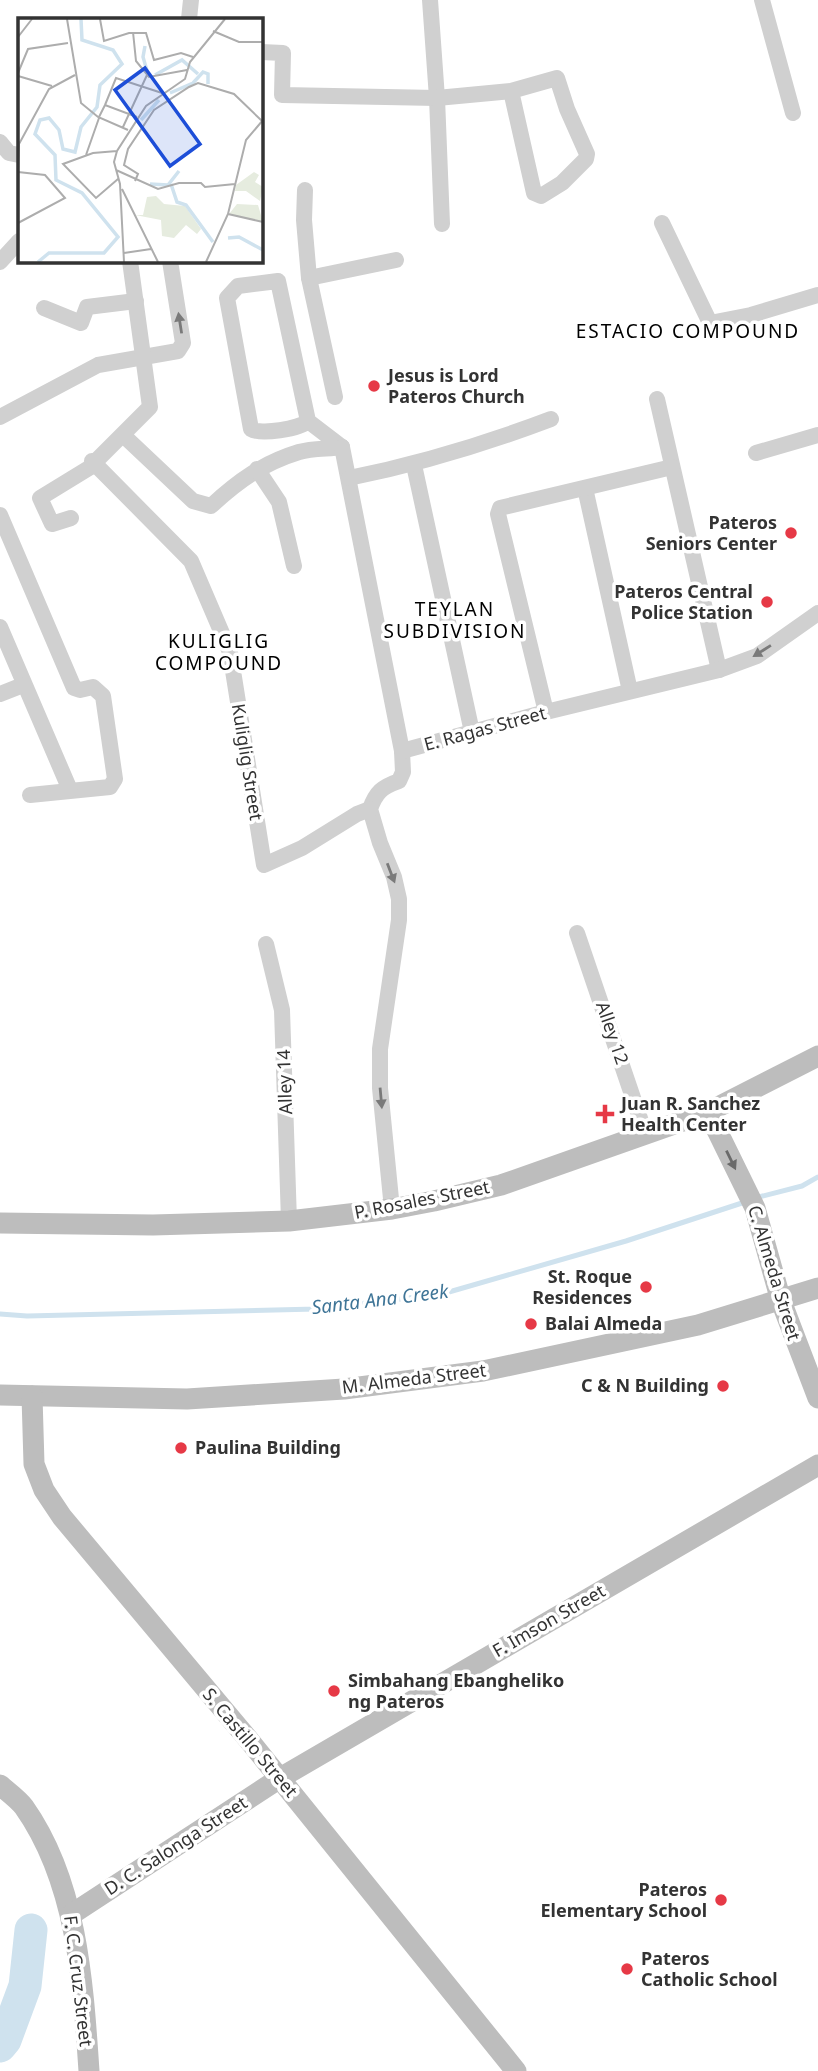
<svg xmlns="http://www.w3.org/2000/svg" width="818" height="2071" font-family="'Noto Sans',sans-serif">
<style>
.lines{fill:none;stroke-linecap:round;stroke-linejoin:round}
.stream{stroke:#cfe2ee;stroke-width:5}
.river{stroke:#cfe2ee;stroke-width:33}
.street{stroke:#d0d0d0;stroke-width:16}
.secondary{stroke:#bdbdbd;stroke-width:21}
.oneway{fill:#7a7a7a}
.oneway2{fill:#6a6a6a}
.poi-dot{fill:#e63946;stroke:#fff;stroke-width:2.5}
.labels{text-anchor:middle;stroke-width:7;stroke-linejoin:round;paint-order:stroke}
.poi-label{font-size:18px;font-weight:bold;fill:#333;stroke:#fff;text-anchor:start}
.street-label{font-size:18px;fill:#333;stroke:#fff}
.neighbourhood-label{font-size:19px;letter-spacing:2px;fill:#000;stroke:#fff}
.water-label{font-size:19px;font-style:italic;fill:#3f7597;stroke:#fff}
.inset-river{fill:none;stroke:#cfe2ee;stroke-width:3.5}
.inset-road{fill:none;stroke:#adadad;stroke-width:2}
.view{fill:#1d4ed8;fill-opacity:0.15;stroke:#1d4ed8;stroke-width:3.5}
.inset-edge{fill:none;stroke:#333;stroke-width:3.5}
</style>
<rect width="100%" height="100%" fill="#fff"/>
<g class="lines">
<g class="stream">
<polyline points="755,1198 802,1186 818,1177"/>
<polyline points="0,1314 27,1316 316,1309 442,1294 626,1241 745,1202"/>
</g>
<polyline class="river" points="0,2046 5,2040 25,1986 31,1930"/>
<g class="street">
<polyline points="430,0 437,98 442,224"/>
<polyline points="762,0 793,113"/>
<polyline points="189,19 191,0"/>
<polyline points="261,52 283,53 282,95 437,98 511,91 557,78 567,109 587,154 586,159 562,183 541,196 534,193 511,91"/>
<polyline points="0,142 9,153 19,155"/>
<polyline points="305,190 304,220 309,278 335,397"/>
<polyline points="662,223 710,323 751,315 818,295"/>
<polyline points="0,262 19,241"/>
<polyline points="309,278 396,260"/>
<polyline points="44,308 81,323 87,307 136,301"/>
<polyline points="657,399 719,670"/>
<polyline points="0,417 98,365 178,351 183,343 170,261"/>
<path d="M308 421 278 281 238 286 227 298 251 429C260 435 300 429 308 421L342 447"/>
<path d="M123 435 193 501 211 506C238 481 263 463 299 452 312 448 328 449 342 447"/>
<path d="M342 447 402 751 403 772 399 781C382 787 376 792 370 809L380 843 394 877 399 899V920L380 1049V1088L392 1209"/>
<polyline points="756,453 818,435"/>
<polyline points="92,461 191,561 230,652 264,865 302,848 357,814 370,809"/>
<polyline points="414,465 472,732"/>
<polyline points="257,469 279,502 294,566"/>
<path d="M349 478C419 464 485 444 551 419"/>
<polyline points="585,488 630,691"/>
<polyline points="0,515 74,688 80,690 93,687 103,696 115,779 110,787 30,795"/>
<polyline points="71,518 52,524 40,498 89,468 150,407 130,261"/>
<polyline points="0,627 70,790"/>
<polyline points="0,694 23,685"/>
<polyline points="546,712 498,514 500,508 672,467"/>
<polyline points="402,751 546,712 719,670 757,656 818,613"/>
<polyline points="577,933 645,1133"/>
<polyline points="266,944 282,1010 289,1221"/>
</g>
<g class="secondary">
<polyline points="708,1112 755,1208 781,1301 818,1398"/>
<polyline points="0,1223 153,1225 289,1221 392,1209 434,1201 501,1185 708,1112 818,1056"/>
<polyline points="0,1395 187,1399 344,1389 483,1371 698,1325 818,1288"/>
<polyline points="32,1396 34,1464 44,1490 62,1517 248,1739 516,2071"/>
<path d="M0 1785C8 1792 18 1799 24 1807 77 1882 83 1982 89 2071"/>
<polyline points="72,1914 280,1778 818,1465"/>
</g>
</g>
<defs><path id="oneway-solid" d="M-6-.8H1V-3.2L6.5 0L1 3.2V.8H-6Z" transform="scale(1.75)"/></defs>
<g class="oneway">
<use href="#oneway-solid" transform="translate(180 323) rotate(-99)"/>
<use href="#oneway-solid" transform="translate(762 651) rotate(148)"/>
<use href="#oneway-solid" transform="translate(391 873) rotate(69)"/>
<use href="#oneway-solid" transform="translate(381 1098) rotate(85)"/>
</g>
<use class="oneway2" href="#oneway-solid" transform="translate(731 1160) rotate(64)"/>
<g class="poi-dot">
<circle cx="374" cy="386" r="7"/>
<circle cx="791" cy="533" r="7"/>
<circle cx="767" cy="602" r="7"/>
<path d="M601.5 1103.5h7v7h7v7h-7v7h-7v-7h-7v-7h7z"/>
<circle cx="646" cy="1287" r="7"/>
<circle cx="531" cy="1324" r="7"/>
<circle cx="723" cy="1386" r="7"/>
<circle cx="181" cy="1448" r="7"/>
<circle cx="334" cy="1691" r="7"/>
<circle cx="721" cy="1900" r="7"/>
<circle cx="627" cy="1969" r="7"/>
</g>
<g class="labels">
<g class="poi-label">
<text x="388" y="382">Jesus is Lord<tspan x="388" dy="21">Pateros Church</tspan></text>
<text x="777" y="529" text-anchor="end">Pateros<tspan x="777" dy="21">Seniors Center</tspan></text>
<text x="753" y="598" text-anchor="end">Pateros Central<tspan x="753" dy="21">Police Station</tspan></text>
<text x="621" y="1110">Juan R. Sanchez<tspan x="621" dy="21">Health Center</tspan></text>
<text x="632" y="1283" text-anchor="end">St. Roque<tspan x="632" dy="21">Residences</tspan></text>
<text x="545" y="1330">Balai Almeda</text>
<text x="709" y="1392" text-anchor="end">C &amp; N Building</text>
<text x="195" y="1454">Paulina Building</text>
<text x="348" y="1687">Simbahang Ebangheliko<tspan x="348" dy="21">ng Pateros</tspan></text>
<text x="707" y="1896" text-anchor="end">Pateros<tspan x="707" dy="21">Elementary School</tspan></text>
<text x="641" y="1965">Pateros<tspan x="641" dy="21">Catholic School</tspan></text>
</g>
<g class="street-label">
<text transform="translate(485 729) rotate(-15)" y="6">E. Ragas Street</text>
<text transform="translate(247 762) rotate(81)" y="6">Kuliglig Street</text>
<text transform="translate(612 1033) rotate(71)" y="6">Alley 12</text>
<text transform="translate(285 1082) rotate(-92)" y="6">Alley 14</text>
<text transform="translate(422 1200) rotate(-11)" y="6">P. Rosales Street</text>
<text transform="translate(774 1273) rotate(73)" y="6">C. Almeda Street</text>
<text transform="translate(414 1379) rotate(-7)" y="6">M. Almeda Street</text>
<text transform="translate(549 1621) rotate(-30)" y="6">F. Imson Street</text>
<text transform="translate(250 1743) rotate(50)" y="6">S. Castillo Street</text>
<text transform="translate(176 1846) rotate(-33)" y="6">D. C. Salonga Street</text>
<text transform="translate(78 1981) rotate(83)" y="6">F. C. Cruz Street</text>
</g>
<g class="neighbourhood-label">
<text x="688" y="338">ESTACIO COMPOUND</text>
<text x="455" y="616">TEYLAN<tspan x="455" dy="22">SUBDIVISION</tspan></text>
<text x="219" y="648">KULIGLIG<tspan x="219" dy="22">COMPOUND</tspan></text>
</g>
<g class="water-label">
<text transform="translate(380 1299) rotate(-7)" y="7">Santa Ana Creek</text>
</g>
</g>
<g transform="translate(18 18)">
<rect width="245" height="245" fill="#fff"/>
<path d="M236 154 241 157 237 164 245 169 242 183 228 173H217L218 167ZM138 178 146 186 167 188 183 211 179 216 168 207 156 220 144 218 143 202 117 197H125L129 179ZM219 186 240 187 245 204 211 196Z" fill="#e6ecdf"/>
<path class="inset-river" d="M127 28 125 39 130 56M137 57 164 42 180 56M152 75 175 65 185 54 190 56V66M123 102 141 82M132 166 150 167 161 153M153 166 159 184 168 187 195 224M210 220 221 219 245 232M20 244 31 235H86L100 219 64 175 38 162 37 137 17 116 22 102 31 100 41 112 45 131 57 134 63 109 79 89 82 67 104 46 95 32 64 22 63 1"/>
<path class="inset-road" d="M49 1 63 85 80 99 110 112M82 1 86 23 111 15H128L136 42 163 35 175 39M195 13 221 24H245M115 14 118 43 131 59 169 52M0 19 14 1M0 55 10 31 50 25M0 58 34 68M87 87 98 60 144 75M81 99 87 87 119 99M105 109 129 57M99 133 75 135 45 146 78 180 100 161M68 137 81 100M0 151 1 126 31 71 57 57M98 152 140 171 161 165H183L187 169 217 166M0 154 27 157 47 180 0 205M117 163 120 156 106 147 110 131 136 92 171 69 180 65 216 76 244 103M104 171 140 244M210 196 245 204M106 235 133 231M106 244 102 166 96 144 99 133 128 88 167 61 172 44 207 1M188 244 210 196 228 122 245 102"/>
<path class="view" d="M127 50 182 126 152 148 97 72Z"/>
<rect width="245" height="245" class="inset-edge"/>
</g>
</svg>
